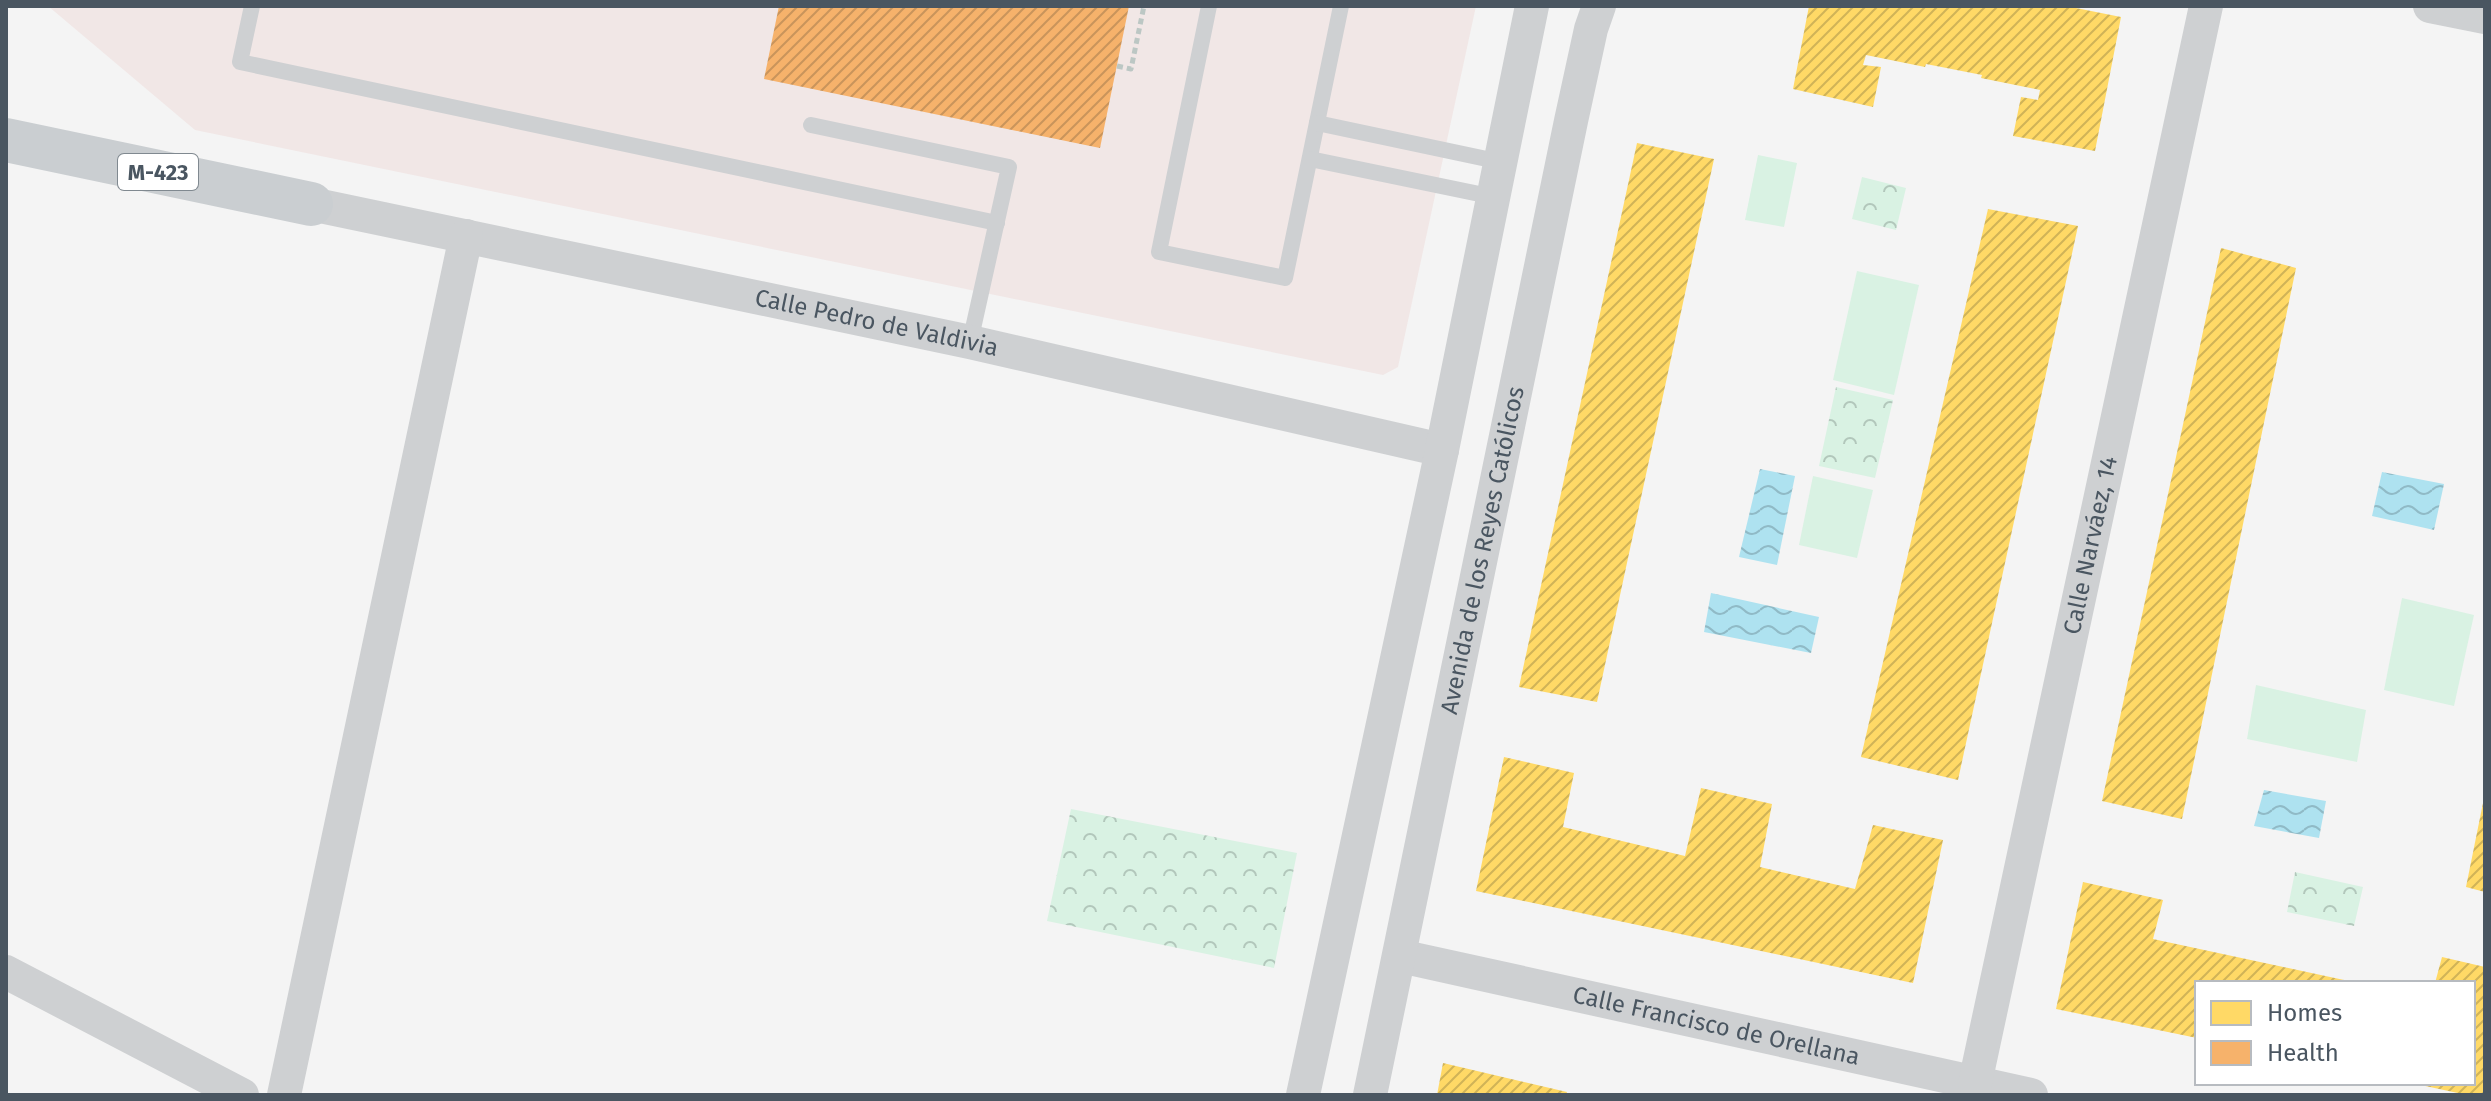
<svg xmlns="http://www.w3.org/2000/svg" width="2491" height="1101" font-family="'Fira Sans',sans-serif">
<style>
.medical{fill:#f1e7e6}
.grass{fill:#d9f2e3}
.park{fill:url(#park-crowns)}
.water{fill:url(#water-waves)}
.homes{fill:url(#homes-hatch)}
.health{fill:url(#health-hatch)}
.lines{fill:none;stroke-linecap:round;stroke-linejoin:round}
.path{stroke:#bcc7c4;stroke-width:5;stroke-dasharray:6 4;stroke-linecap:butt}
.service{stroke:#ced0d2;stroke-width:16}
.minor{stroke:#ced0d2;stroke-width:34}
.primary{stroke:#caced1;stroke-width:44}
.labels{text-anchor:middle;stroke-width:8;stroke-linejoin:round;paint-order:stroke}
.shield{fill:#fff;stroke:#808990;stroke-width:2}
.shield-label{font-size:22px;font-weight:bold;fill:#4a5661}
.street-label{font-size:24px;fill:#4a5661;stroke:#fff}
</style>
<defs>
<pattern id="park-crowns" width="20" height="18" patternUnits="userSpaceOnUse" patternTransform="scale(2)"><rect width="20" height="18" fill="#d9f2e3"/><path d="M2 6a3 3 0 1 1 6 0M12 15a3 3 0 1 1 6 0" fill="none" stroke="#b2c7bb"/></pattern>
<pattern id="water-waves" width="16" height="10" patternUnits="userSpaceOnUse" patternTransform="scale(2)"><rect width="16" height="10" fill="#aee2f0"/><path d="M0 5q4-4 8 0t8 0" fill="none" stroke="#90bac6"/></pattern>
<pattern id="homes-hatch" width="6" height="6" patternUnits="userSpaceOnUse" patternTransform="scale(2)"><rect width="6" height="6" fill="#ffd966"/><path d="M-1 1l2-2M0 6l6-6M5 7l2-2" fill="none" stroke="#d0b357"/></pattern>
<pattern id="health-hatch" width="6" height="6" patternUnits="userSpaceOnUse" patternTransform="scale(2)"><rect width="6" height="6" fill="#f6b26b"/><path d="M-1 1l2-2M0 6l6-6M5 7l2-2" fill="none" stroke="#c9945b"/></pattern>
</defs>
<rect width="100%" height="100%" fill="#f4f4f4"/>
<polygon class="medical" points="48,6 1476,6 1398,367 1383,375 195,130"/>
<g class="grass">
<polygon points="1758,155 1797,163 1784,227 1745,220"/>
<polygon points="1857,271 1919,285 1894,395 1833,380"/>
<polygon points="1813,476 1873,490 1857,558 1799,545"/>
<polygon points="2402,598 2474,615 2454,706 2384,690"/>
<polygon points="2256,685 2366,710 2357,762 2247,739"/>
</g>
<g class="park">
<polygon points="1862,177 1906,188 1896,230 1852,219"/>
<polygon points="1836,387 1893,400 1875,478 1819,466"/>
<polygon points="1071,809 1297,853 1274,968 1047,921"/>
<polygon points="2295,872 2363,887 2354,926 2287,912"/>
</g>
<g class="water">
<polygon points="1760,469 1795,476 1777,565 1739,557"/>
<polygon points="2382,472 2444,484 2434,530 2372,516"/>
<polygon points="1711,593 1819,617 1811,653 1704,632"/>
<polygon points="2264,790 2326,801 2319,838 2254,826"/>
</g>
<g class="homes">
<polygon points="1809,6 2066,6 2121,17 2095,151 2013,136 2021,97 2038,100 2040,90 1981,78 1982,75 1926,64 1925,67 1866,55 1863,65 1881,67 1873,107 1793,89"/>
<polygon points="1637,143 1714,159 1597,702 1519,687"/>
<polygon points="1988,209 2078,226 1958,780 1861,757"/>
<polygon points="2221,248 2296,268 2182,819 2102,801"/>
<polygon points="1504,757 1574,773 1563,827 1685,856 1701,788 1772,804 1760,867 1855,889 1873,825 1943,840 1913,983 1476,891"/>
<polygon points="2484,798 2485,798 2485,892 2466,887"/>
<polygon points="2083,882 2163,900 2153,939 2358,983 2197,983 2197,1038 2056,1009"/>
<polygon points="2442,957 2485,967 2485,1095 2467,1095 2416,1084 2473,1083 2473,983 2435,983"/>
<polygon points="1443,1063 1567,1092 1566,1095 1437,1095"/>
</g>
<polygon class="health" points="779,6 1129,6 1100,148 764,79"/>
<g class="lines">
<polyline class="path" points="1117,66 1131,69 1144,6"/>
<g class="service">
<polyline points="252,6 240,62 997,223"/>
<polyline points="1209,6 1159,252 1285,278 1341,6"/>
<polyline points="1317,123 1501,162"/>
<polyline points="811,125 1009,167 970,342"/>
<polyline points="1310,159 1494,197"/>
</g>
<g class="minor">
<polyline points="2430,6 2485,17"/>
<path id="s1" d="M311 204 970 342 1442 450"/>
<path id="s2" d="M1400 956 2031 1095"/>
<polyline points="6,972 242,1095"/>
<path id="s3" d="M1975 1083 2206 6"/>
<polyline points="284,1095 466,236"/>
<polyline points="1303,1095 1442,450 1532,6"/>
<path id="s4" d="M1370 1095 1571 121 1591 29 1599 6"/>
</g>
<polyline class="primary" points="6,140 311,204"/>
</g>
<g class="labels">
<rect class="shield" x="118" y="154" width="80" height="36" rx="6"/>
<g class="shield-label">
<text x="158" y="180">M-423</text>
</g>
<g class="street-label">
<text dy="8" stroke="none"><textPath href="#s1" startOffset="578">Calle Pedro de Valdivia</textPath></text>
<text dy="8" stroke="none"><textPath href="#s3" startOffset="550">Calle Narváez, 14</textPath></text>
<text dy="8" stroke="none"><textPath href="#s4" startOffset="556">Avenida de los Reyes Católicos</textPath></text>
<text dy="8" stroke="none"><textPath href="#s2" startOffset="324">Calle Francisco de Orellana</textPath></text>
</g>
</g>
<rect width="2491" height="1101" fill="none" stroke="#4a5661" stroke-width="16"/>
<rect x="2195" y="981" width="280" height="104" fill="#ffffff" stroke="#b7bbc0" stroke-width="2"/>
<rect x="2211" y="1001" width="40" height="24" fill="#ffd966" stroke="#b7bbc0" stroke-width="2"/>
<text x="2267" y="1021" font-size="24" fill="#4a5661">Homes</text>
<rect x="2211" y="1041" width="40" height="24" fill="#f6b26b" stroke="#b7bbc0" stroke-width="2"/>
<text x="2267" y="1061" font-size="24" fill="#4a5661">Health</text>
</svg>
